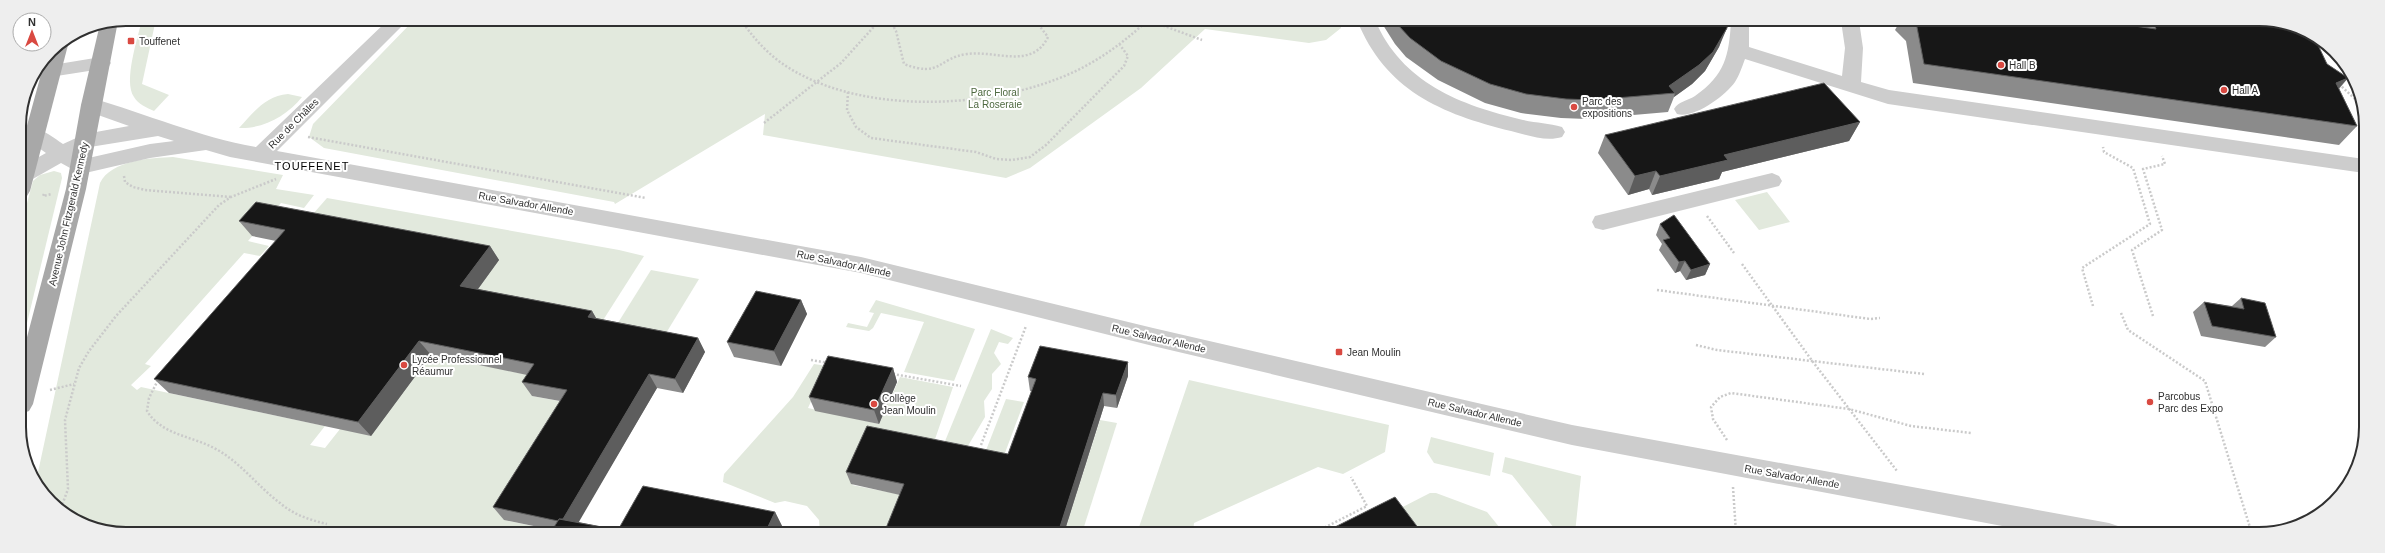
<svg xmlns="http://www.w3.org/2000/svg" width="2385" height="553" font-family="Arial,sans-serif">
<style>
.green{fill:#e2e9dd}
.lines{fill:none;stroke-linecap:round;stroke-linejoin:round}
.path{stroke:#cacaca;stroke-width:2.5;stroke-dasharray:2 2;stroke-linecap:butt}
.minor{fill:#cdcdcd;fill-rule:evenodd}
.major{fill:#a8a8a8;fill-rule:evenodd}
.wall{fill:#8b8b8b}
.shaded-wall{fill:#5d5d5d}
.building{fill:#171717;stroke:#5d5d5d}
.poi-dot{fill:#d94941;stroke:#fff;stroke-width:1.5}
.labels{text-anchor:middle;stroke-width:4;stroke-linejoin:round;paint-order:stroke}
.poi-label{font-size:10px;fill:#303030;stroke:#fff;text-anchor:start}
.park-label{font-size:10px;fill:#4e6940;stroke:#fff}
.street-label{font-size:10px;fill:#303030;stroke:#fff}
.neighbourhood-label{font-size:11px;letter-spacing:1px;fill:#000;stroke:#fff}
.rim{fill:none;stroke:#303030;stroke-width:2}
</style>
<rect width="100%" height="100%" fill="#fff"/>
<g class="green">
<path d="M142 19H156L142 84 169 95 154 111C147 108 138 104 134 97 123 81 138 38 142 19Z"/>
<polygon points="415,19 1341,20 1341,28 1326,40 1309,43 1205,29 1141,88 1030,168 1006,178 763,135 765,114 615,204 614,202 324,148 309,137 313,124"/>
<path d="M288 94 302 97C287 116 263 129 239 128 254 112 265 96 288 94Z"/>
<path d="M173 157 283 175 276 189 314 195 304 208 281 203 248 241 269 246 260 256 244 253 145 364 151 366 131 385 137 390 141 387 164 392 325 426 310 445 325 448 340 429 431 355 544 378 532 396 576 404 505 520 562 532H106L51 503 37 477 100 183C111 160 151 158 173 157Z"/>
<polygon points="54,171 61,173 62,178 21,348 20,229 33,181 40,175"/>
<polygon points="1767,192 1790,222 1759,230 1735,200"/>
<polygon points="327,198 619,250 644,256 600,325 251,285"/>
<polygon points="651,270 699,279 660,343 611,334"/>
<polygon points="876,300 975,329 954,381 904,372 924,322 881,313 873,328 869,331 846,327 848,323 867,327 874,313 869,312"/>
<polygon points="991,329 1013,338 1008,344 999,342 994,353 1001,364 992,374 992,389 984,401 985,417 962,456 941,451"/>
<polygon points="814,364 827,366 808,408 879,424 900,377 953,387 933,445 852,485 903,495 888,533 820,533 819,520 807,506 785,501 775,503 723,482 724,474 793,397"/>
<polygon points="1189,380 1389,425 1385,452 1343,474 1318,467 1194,523 1193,533 1137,533"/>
<polygon points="1006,399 1024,402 1002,461 983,458"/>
<polygon points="1100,420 1117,423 1082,533 1064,533"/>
<polygon points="1431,437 1494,453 1490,476 1434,463 1427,452"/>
<polygon points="1505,457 1581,476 1575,533 1558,533 1512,475 1502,472"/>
<polygon points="1430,493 1436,493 1487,512 1504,533 1406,533 1391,513"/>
</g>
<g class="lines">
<g class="path">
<path d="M741 20C752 36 764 50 780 62 853 114 977 110 1057 79 1092 66 1121 45 1148 20"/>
<path d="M890 20 896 31 904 64C941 78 938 58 967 54 996 50 1032 70 1048 37L1035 20"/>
<polyline points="1148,20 1202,40"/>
<polyline points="2339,84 2355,99 2364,116"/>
<polyline points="848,92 847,110 856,127 871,138 976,152 996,159 1012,160 1030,157 1046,145 1124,66 1128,56 1120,45"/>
<polyline points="764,123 841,63 880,20"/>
<polyline points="308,137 646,198"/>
<polyline points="124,176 125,182 133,187 145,190 231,197"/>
<polyline points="44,194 43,196 52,194"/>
<polyline points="1707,216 1734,253"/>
<polyline points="1742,264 1813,362 1897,471"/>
<polyline points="1657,290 1870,319 1880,318"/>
<polyline points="2093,306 2082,268 2150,224 2133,168 2104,152 2103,147"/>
<polyline points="2121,313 2128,330 2205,381 2252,534"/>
<polyline points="2153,316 2132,250 2162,230 2143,169 2165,164 2162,156"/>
<polyline points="1696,345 1717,350 1924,374"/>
<polyline points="811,360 829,363"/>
<polyline points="893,374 961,386"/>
<path d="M158 380 149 398 147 411C161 434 190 436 212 447 239 460 257 486 280 503 294 515 310 520 327 524"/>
<polyline points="50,390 74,384"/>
<polyline points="1727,440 1713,419 1711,407 1720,397 1731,393 1849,409 1911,426 1971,433"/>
<polyline points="981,445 1026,326"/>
<polyline points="1733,487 1736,533"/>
<polyline points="61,508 68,489 65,420 79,368 89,351 116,316 219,205 231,197 276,179"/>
<polyline points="1314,533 1367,506 1351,477"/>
</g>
<g class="minor">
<path d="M389 19H409L277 151 861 257 1153 328 1572 425 2109 523 2118 526 2122 534H2045L1572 445 1153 346 861 273 230 157 206 150 150 158 81 174 61 163 31 180 20 181 19 168 46 153 29 141 26 136 29 131C42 127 52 137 63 144L85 134 129 126 84 110 81 105 84 100 91 98C147 114 199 137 256 147ZM158 136 174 141 150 144 84 159 77 154 90 147Z"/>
<path d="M1357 20H1375C1402 83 1460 105 1523 120 1536 123 1549 123 1562 127L1565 132 1562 137C1546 142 1527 135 1511 131 1441 114 1385 90 1357 20Z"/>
<path d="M1731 21H1749V47L1842 76 1845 48 1841 21H1859L1863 48 1861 82 1889 90 2364 159V173L1888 104 1745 59C1742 67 1739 76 1735 82 1725 96 1694 119 1677 114L1674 109C1679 101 1687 101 1695 96 1725 75 1729 56 1731 21Z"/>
<polygon points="101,57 108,58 111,63 108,68 31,80 40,67"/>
<polygon points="1772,173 1779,176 1782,181 1779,186 1603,230 1595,228 1592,222 1595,216"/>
</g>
<g class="major">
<polygon points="118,21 86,189 33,404 29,411 21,414 21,360 66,189 81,105 100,24"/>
<polygon points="66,41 68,45 30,191 27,196 20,199 19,155 46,56 51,50"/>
</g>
</g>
<g class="wall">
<polygon points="350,19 360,19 358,21"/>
<polygon points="1381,20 1728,20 1719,47 1705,71 1692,84 1674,97 1668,112 1587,119 1561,118 1521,113 1485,103 1438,80 1406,57 1395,44 1383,25"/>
<polygon points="1900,21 2098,21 2135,26 2133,21 2279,21 2327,64 2348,78 2339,89 2357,126 2339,145 1913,83 1906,41 1895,30"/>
<polygon points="1860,122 1849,141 1722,172 1719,179 1652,195 1649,189 1628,195 1598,153 1605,135"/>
<polygon points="239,221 490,246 499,260 478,289 592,311 596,318 698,338 705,352 683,393 657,388 578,522 618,530 775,512 783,528 781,533 551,532 553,530 504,520 493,507 560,401 532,396 522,382 527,375 431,355 371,436 169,393 154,379 276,241 252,236"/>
<polygon points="1660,224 1710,264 1705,275 1686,280 1680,271 1675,273 1659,250 1662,244 1656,235"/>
<polygon points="2241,298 2276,337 2265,347 2201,336 2193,312 2204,302 2232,306"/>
<polygon points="801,300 807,314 781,366 734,357 727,342"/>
<polygon points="1128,362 1128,376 1117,408 1104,406 1064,533 900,495 851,484 846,472 1008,454 1032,391 1030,391 1028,377"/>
<polygon points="893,368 897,382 879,424 815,411 809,397"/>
</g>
<g class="shaded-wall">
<polygon points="1727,28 1719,47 1705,71 1692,84 1674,97 1675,93 1669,86"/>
<polygon points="2348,78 2331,97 2336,83"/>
<polygon points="1860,122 1849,141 1722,172 1719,179 1652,195 1660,176 1724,155"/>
<polygon points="1656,171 1649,189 1628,195 1635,176"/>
<polygon points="490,246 499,260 470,300 460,286"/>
<polygon points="1685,261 1680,271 1675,273 1679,262"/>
<polygon points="1710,264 1705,275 1686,280 1691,270"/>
<polygon points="801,300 807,314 781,366 774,351"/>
<polygon points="592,311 600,325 588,317"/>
<polygon points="698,338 705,352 683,393 675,379"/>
<polygon points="419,341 431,355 371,436 358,422"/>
<polygon points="1128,362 1128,376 1117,408 1116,395"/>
<polygon points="893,368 897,382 879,424 874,410"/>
<polygon points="649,374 657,388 573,532 561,522"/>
<polygon points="1103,393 1104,406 1064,533 1058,533"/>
<polygon points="775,512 783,528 781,533 765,533"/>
</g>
<g class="building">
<polygon points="1395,20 1728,20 1727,28 1713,52 1699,65 1669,86 1675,93 1593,100 1566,99 1526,94 1490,84 1441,61 1410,38 1398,25"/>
<polygon points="1915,21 2098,21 2156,29 2153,21 2279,21 2316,41 2327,64 2348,78 2336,83 2357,126 1924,64 1916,22"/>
<polygon points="1824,83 1860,122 1724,155 1728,160 1660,176 1656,171 1635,176 1605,135"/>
<polygon points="256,202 490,246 460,286 592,311 588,317 698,338 675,379 649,374 563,519 559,519 558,521 493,507 567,390 522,382 534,364 419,341 358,422 154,379 285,230 239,221"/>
<polygon points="1674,215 1710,264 1691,270 1685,261 1679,262 1663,240 1670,238 1660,224"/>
<polygon points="756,291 801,300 774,351 727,342"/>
<polygon points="2241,298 2265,303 2276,337 2212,326 2204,302 2244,309"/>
<polygon points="1040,346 1128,362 1116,395 1103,393 1058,533 884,533 904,484 846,472 867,426 1008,454 1036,379 1028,377"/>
<polygon points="828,356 893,368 874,410 809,397"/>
<polygon points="643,486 775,512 765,533 551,532 559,519 618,530"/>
<polygon points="1395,497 1422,533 1323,533"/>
</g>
<g class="poi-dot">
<rect x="127" y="37" width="8" height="8" rx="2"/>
<circle cx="2001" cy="65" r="4"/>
<circle cx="2224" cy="90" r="4"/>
<circle cx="1574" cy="107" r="4"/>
<rect x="1335" y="348" width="8" height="8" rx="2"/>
<circle cx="404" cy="365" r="4"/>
<circle cx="2150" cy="402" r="4"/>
<circle cx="874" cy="404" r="4"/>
</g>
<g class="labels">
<g class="poi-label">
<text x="139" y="45">Touffenet</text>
<text x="2009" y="69">Hall B</text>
<text x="2232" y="94">Hall A</text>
<text x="1582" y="105">Parc des<tspan x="1582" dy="12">expositions</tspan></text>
<text x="1347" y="356">Jean Moulin</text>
<text x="412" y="363">Lycée Professionnel<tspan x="412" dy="12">Réaumur</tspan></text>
<text x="2158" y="400">Parcobus<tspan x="2158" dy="12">Parc des Expo</tspan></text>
<text x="882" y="402">Collège<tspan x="882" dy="12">Jean Moulin</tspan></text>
</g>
<g class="park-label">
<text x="995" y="96">Parc Floral<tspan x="995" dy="12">La Roseraie</tspan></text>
</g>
<g class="street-label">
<text transform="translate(293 123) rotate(-45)" y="4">Rue de Châles</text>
<text transform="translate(526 203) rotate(10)" y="4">Rue Salvador Allende</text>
<text transform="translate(68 214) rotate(-77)" y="4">Avenue John Fitzgerald Kennedy</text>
<text transform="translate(844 263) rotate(12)" y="4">Rue Salvador Allende</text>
<text transform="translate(1159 338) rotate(13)" y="4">Rue Salvador Allende</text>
<text transform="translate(1475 412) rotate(13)" y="4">Rue Salvador Allende</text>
<text transform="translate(1792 476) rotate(10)" y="4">Rue Salvador Allende</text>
</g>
<g class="neighbourhood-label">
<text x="312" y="170">TOUFFENET</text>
</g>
</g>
<path d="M0 0H2385V553H0ZM126 26H2259A100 100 0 0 1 2359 126V427A100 100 0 0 1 2259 527H126A100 100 0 0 1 26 427V126A100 100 0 0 1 126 26Z" fill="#eee" fill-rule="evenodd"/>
<path class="rim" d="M126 26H2259A100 100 0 0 1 2359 126V427A100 100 0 0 1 2259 527H126A100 100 0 0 1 26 427V126A100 100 0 0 1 126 26Z"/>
<g transform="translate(32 32)"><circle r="19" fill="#ffffff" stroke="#acacac"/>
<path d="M0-3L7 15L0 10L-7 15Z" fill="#d94941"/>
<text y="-6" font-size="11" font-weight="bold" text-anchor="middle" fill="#303030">N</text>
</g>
</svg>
